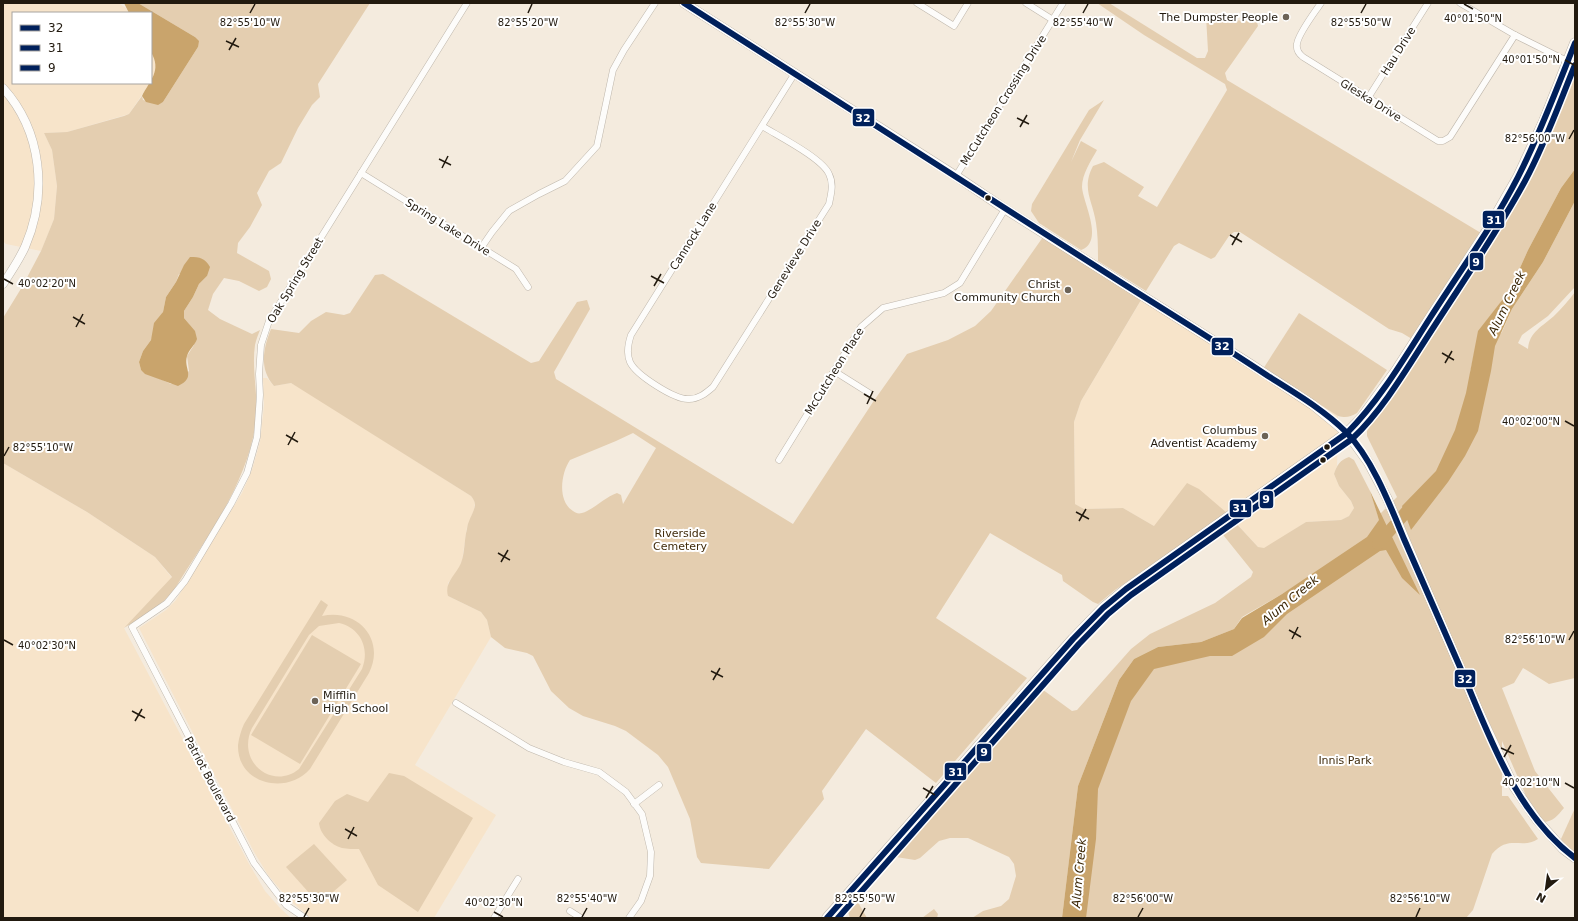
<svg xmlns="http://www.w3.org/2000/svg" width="1578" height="921" font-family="'DejaVu Sans',sans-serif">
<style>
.built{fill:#f7e4ca}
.green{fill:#e4ceb0;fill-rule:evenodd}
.water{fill:#c9a46c}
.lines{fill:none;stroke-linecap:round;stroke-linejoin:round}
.river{stroke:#c9a46c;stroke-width:12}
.minor-casing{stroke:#bfb7ac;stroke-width:7}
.tertiary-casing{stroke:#bfb7ac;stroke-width:9}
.secondary-casing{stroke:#bfb7ac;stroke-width:10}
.primary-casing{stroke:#bfb7ac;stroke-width:11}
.minor{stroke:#fdfcfa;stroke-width:6}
.tertiary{stroke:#fdfcfa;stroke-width:8}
.secondary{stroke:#fdfcfa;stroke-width:9}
.primary{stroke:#fdfcfa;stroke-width:10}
.bus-1-casing{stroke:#fff;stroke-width:9}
.bus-2-casing{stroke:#fff;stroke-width:9}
.bus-3-casing{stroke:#fff;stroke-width:9}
.bus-1{stroke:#00205b;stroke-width:6}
.bus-2{stroke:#00205b;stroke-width:6}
.bus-3{stroke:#00205b;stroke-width:6}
.ticks{fill:none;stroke:#221a0f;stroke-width:1.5}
.poi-dot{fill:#6c6357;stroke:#fff;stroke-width:1.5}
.bus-dot{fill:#221a0f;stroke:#fff;stroke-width:1.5}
.labels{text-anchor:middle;stroke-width:4;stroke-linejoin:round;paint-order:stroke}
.poi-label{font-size:11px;fill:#221a0f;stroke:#fff;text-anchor:end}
.street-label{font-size:11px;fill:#221a0f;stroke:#fff}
.park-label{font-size:11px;fill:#402b0b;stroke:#fff}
.water-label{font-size:12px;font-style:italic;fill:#3b2605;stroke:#fff}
.ticks-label{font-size:10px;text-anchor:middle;fill:#221a0f;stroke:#fff;stroke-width:4;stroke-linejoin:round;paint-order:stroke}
.line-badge{stroke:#fff;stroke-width:1.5}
.badge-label{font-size:11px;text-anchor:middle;font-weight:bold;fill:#fff}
</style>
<rect width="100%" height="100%" fill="#f4ebde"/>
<g class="built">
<polygon points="3,3 118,3 126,8 129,13 13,13 13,83 150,83 129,114 67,132 44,133 52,150 57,186 54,219 41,251 6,244 3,241"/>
<polygon points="151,52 154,57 156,66 154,76 151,81"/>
<polygon points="1143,297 1263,369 1338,416 1337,466 1334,474 1339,486 1351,501 1354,508 1349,516 1341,520 1306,522 1264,549 1258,547 1227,513 1154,526 1123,508 1084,509 1075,504 1074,422 1081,401"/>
<polygon points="263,378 267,378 274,386 291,383 307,392 471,496 475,502 474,510 467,527 462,561 458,571 448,583 448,596 481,612 487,620 491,637 415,765 496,815 434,918 311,918 289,900 268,875 254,852 139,628 166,610 176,600 242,493 252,470 260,442 264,406"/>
<polygon points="3,463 87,512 155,557 172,578 124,628 248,862 265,891 280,908 291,918 3,918"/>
</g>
<g class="green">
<path d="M138 3H370L318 84 320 97 312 105 298 128 281 163 269 171 257 193 262 205 250 227 238 243 237 253 269 271 271 279 267 287 259 291 239 281 224 278 213 294 208 310 220 319 252 334 260 330C258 335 256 340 255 345 251 372 260 400 255 427 245 488 205 539 174 590 158 609 144 616 124 628L172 577 155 557 87 512 3 463V318L22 287 41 251 54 219 57 186 52 150 44 133 67 132 124 116 129 114 142 96 143 100 158 104 163 102 198 47 195 37ZM179 274 207 276 199 284 193 297 184 311V318L189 324 194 345 187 356 189 371 171 384 141 370 139 362 143 351 151 340 163 312 166 297 176 282Z"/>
<path d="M1097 3H1109L1197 58H1205L1208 51 1206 16 1217 13 1234 20 1257 22 1258 26 1225 73 1227 80 1481 233 1412 339 1402 333 1389 329 1240 232H1234L1229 236 1215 257 1211 259 1179 243 1174 246 1146 291 1098 261C1098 248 1098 236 1096 223 1093 201 1081 189 1093 166L1104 162 1144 187 1138 196 1157 207 1227 90 1225 84 1144 35Z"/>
<path d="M1575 50V169L1561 188 1528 250 1510 290 1479 331 1470 373 1502 332 1512 309 1543 262 1575 201V287L1548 316 1522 335 1518 343 1528 349C1529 332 1543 326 1554 316 1561 309 1569 300 1575 292V678L1549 684 1523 668 1514 683 1502 688 1535 771 1564 808C1558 815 1553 822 1543 822L1530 805 1502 741V796H1508L1538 839C1522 850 1509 834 1492 854L1473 910 1466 918H1072L1076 862 1122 690 1154 662 1254 631 1310 576 1282 594 1242 617 1234 629 1201 642 1158 647 1134 659 1119 680 1078 786 1062 918H972L983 911 1001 906 1009 899 1016 876 1014 864 1009 857 968 838H950L939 841 920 858 915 860 896 857 892 855V852L1035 684 1072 711 1077 710 1131 649 1150 634 1215 603 1251 577 1253 572 1220 531 1234 521 1258 547 1264 548 1306 522 1341 520 1349 516 1354 508 1351 501 1339 486 1334 474C1337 465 1340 460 1349 457L1354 460 1370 491 1378 516 1397 497 1367 436V431L1421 339 1488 237Z"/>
<path d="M1104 100 1080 140 1071 162 1081 141 1097 150C1091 161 1082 174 1082 187 1083 203 1105 242 1081 250L1039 223 1031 211 1032 204 1089 110Z"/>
<path d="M1043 237 1141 300 1081 401 1074 422 1075 504 1084 509 1123 508 1154 526 1187 483 1199 489 1227 513 1115 590 1098 604 1093 602 1063 581 1062 575 990 533 936 618 1027 678 936 783 866 729 822 791 824 799 769 869 701 863 697 857 690 819 668 767 658 755 626 731 615 726 583 716 569 708 551 691 533 656 527 653 505 648 491 637 487 620 481 612 448 596C444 582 456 575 461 563 465 553 464 540 467 529 468 520 474 513 475 505 475 501 473 499 471 496L291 383 274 386C259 369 263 349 271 329L299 333 311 321 326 312 344 315 350 313 375 275 383 274 531 363 539 361 577 302 587 300 590 309 554 372 556 379 793 524 873 402 907 354 948 340 975 326 991 311ZM633 433 656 448 623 504 621 495 617 493C605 497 593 510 582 513 578 514 576 513 573 511 557 501 561 473 570 460L616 441Z"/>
<path d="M1299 313 1387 370 1357 413C1350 417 1346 418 1338 416L1263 369Z"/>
<path d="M321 600 328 605 322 616C357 608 386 639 369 673L310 769C286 796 237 784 238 745 239 737 241 731 244 724ZM339 623C361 628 370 649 362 669L299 769C272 791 236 761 252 728L309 635 319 626Z"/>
<polygon points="312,635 361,664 300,764 251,735"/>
<path d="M389 773 404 776 473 818 418 912 378 885 359 849C354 849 347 849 342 848 331 845 320 834 319 823L335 801 347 794 368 802Z"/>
<polygon points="1575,808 1575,853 1563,843 1561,839"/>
<polygon points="314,844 347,880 319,904 286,867"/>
<polygon points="852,898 859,904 867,918 850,918 846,906 849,900"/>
<polygon points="934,909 938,914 937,918 922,918"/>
</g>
<g class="water">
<path d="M124 3H138L195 37 199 41 198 47 163 102 158 105 146 102 142 96C150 80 162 71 151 52V13H129Z"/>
<polygon points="1575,169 1575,201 1543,262 1512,309 1495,346 1491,371 1478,431 1465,456 1448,482 1411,530 1402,506 1436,471 1455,430 1466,393 1478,331 1510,290 1528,250 1561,188"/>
<path d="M190 257C200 257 205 258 210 267L207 276 199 284 193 297 184 311V318L195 331 197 339C195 345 189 349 187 356 183 369 197 377 178 386L145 374 141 370 139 362 143 351 151 340 154 323 163 312 166 297 176 282 184 265Z"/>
<polygon points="1370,491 1420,595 1402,578 1386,550 1380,551 1287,614 1264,637 1232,656 1210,656 1154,669 1131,701 1098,789 1096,839 1086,918 1062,918 1078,786 1119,680 1134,659 1158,647 1201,642 1234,629 1242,618 1282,594 1367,537 1379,520"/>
</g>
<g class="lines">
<polyline class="river" points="1378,544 1415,502"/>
<g class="minor-casing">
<g id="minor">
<polyline points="917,3 954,26 968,3"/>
<polyline points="1026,3 1053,20"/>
<path d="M1321 3C1315 12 1298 34 1297 44 1296 50 1299 54 1303 57L1438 141H1443L1450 137 1515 35"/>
<polyline points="1460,3 1515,35 1567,61"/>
<polyline points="1368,98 1428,3"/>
<path d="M762 126C778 136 822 158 829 174 834 184 831 194 829 204L713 387C706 393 699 399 689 399 675 400 636 375 630 362 626 353 628 344 631 335L795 73"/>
<polyline points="361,173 516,269 528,287"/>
<polyline points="956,176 1063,3"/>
<polyline points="481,248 492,232 509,211 539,194 565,181 597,146 613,70 624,50 655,3"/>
<polyline points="834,371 869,393"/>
<polyline points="779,460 861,327 883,308 944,293 960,283 1005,209"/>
<polyline points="456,703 529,748 564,762 599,772 626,792 642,814 651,852 650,876 641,901 629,918"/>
<polyline points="634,804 659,785"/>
<polyline points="570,911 581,918"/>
<polyline points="305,918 286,905 254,863 132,627 167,603 185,581 231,504 247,473 257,437 260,395 259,374 261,345 269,321 467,3"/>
<polyline points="494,918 518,879"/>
</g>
</g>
<g class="tertiary-casing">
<path id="tertiary" d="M3 88C42 131 48 194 25 247 19 260 11 272 3 284"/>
</g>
<g class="secondary-casing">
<polyline id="secondary" points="684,3 956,176 1005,209 1252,365 1313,405 1347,433 1368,462 1387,498 1479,712 1514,787 1537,820 1563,849 1575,858"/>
</g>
<g class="primary-casing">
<polyline id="primary" points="827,918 1073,639 1103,608 1126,589 1329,446 1347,433 1361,419 1396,371 1432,315 1487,231 1518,177 1544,121 1575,43"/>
</g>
<use href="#minor" class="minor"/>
<use href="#tertiary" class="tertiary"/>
<use href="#secondary" class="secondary"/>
<use href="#primary" class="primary"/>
<g class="bus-1-casing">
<path id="bus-1" d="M684 3C830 96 975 190 1122 283 1171 314 1220 344 1268 376 1295 393 1324 410 1346 432 1372 458 1390 505 1404 539 1424 584 1443 629 1463 674 1490 738 1517 815 1575 858"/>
</g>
<g class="bus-2-casing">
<path id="bus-2" d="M827 918 1073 639 1103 608 1126 589 1347 433C1380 400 1405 357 1430 318 1460 271 1493 226 1518 177 1540 134 1557 88 1575 43"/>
</g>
<g class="bus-3-casing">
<path id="bus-3" d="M838 918 1079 644 1108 614 1131 595 1352 439C1385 408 1410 363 1435 325 1466 277 1498 231 1525 181 1545 144 1559 104 1575 65"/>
</g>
<use href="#bus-1" class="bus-1"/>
<use href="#bus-2" class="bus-2"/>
<use href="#bus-3" class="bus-3"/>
</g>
<path class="ticks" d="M1464 4 1473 9M250 13 255 4M528 13 532 4M805 13 810 4M1083 13 1088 4M1361 13 1366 4M226 41 239 47M229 50 236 38M1565 60 1574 65M1017 118 1029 124M1020 127 1027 115M1569 139 1574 130M439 159 451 165M442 168 448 156M1230 235 1242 242M1232 245 1239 233M651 276 664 283M4 279 13 284M654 286 661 274M73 317 85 324M76 327 83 314M1442 353 1454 360M1445 363 1452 351M864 394 876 401M867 404 873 391M1565 421 1574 426M286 435 298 442M288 445 295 432M4 456 9 447M1076 512 1089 519M1079 521 1086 509M498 553 510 560M501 562 508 550M1289 630 1301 637M1292 639 1298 627M4 640 13 645M1569 640 1574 631M711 671 723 677M713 680 720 668M132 711 145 718M135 721 142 709M1501 748 1514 754M1504 757 1511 745M1565 783 1574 788M923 788 935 795M926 798 933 786M345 829 357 836M348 839 354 827M494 912 503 917M304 917 309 908M582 917 587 908M860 917 865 908M1138 917 1143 908M1416 917 1420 908"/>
<g class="poi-dot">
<circle cx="1286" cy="17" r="4"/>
<circle cx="1068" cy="290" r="4"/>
<circle cx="1265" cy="436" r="4"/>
<circle cx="315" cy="701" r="4"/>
</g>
<g class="bus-dot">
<circle cx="988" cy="198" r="3.5"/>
<circle cx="1327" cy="447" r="3.5"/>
<circle cx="1323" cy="460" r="3.5"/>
</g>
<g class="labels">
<g class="poi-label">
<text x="1278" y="21">The Dumpster People</text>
<text x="1060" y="288">Christ<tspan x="1060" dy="13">Community Church</tspan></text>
<text x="1257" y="434">Columbus<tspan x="1257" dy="13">Adventist Academy</tspan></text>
<text x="323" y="699" text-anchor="start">Mifflin<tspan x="323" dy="13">High School</tspan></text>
</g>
<g class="street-label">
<text transform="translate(1398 51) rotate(-58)" y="4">Hau Drive</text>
<text transform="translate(1003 100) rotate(-58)" y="4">McCutcheon Crossing Drive</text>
<text transform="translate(1371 100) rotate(32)" y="4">Gleska Drive</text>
<text transform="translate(448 227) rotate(32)" y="4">Spring Lake Drive</text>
<text transform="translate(693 236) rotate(-58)" y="4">Cannock Lane</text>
<text transform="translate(794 259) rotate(-58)" y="4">Genevieve Drive</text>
<text transform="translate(295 280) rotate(-59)" y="4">Oak Spring Street</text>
<text transform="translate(834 371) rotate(-58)" y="4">McCutcheon Place</text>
<text transform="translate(210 779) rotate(62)" y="4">Patriot Boulevard</text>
</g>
<g class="park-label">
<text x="680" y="537">Riverside<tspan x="680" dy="13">Cemetery</tspan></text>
<text x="1345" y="764">Innis Park</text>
</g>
<g class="water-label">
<text transform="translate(1507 303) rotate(-64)" y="4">Alum Creek</text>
<text transform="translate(1290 600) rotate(-40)" y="4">Alum Creek</text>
<text transform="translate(1079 873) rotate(-85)" y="4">Alum Creek</text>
</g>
</g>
<g class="ticks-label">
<text x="1473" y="22">40°01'50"N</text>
<text x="250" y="26">82°55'10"W</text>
<text x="528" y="26">82°55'20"W</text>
<text x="805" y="26">82°55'30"W</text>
<text x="1083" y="26">82°55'40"W</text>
<text x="1361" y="26">82°55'50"W</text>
<text x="1531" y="63">40°01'50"N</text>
<text x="1535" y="142">82°56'00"W</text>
<text x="47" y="287">40°02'20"N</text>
<text x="1531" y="425">40°02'00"N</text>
<text x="43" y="451">82°55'10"W</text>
<text x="1535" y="643">82°56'10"W</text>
<text x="47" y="649">40°02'30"N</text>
<text x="1531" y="786">40°02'10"N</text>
<text x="309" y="902">82°55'30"W</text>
<text x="587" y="902">82°55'40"W</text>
<text x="865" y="902">82°55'50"W</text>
<text x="1143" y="902">82°56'00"W</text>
<text x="1420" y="902">82°56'10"W</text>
<text x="494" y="906">40°02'30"N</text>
</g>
<g class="line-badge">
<rect x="852" y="108" width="23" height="19" rx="4" fill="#00205b"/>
<rect x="1482" y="210" width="23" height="19" rx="4" fill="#00205b"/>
<rect x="1469" y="252" width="15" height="19" rx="4" fill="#00205b"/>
<rect x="1211" y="337" width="23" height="19" rx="4" fill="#00205b"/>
<rect x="1259" y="490" width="15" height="19" rx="4" fill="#00205b"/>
<rect x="1229" y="499" width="23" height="19" rx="4" fill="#00205b"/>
<rect x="1454" y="669" width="22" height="19" rx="4" fill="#00205b"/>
<rect x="976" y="743" width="16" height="19" rx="4" fill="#00205b"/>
<rect x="944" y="762" width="23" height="19" rx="4" fill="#00205b"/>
</g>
<g class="badge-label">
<text x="863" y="122">32</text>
<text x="1494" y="224">31</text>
<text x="1476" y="266">9</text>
<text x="1222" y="350">32</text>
<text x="1266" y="503">9</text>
<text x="1240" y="512">31</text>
<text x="1465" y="683">32</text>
<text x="984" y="756">9</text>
<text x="956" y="776">31</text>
</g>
<rect width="1578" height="921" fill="none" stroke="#221a0f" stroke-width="8"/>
<rect x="12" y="12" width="140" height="72" fill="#ffffff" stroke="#a7a39f"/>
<rect x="20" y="25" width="20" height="6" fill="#00205b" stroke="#a7a39f"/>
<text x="48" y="32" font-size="12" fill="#221a0f">32</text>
<rect x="20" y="45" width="20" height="6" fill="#00205b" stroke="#a7a39f"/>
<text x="48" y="52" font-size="12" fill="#221a0f">31</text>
<rect x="20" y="65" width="20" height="6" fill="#00205b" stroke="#a7a39f"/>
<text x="48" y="72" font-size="12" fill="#221a0f">9</text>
<g transform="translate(1546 889) rotate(209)" stroke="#ffffff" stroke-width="3" paint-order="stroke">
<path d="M0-3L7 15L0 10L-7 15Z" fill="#221a0f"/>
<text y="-6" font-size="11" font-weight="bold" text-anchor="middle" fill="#221a0f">N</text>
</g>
</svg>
